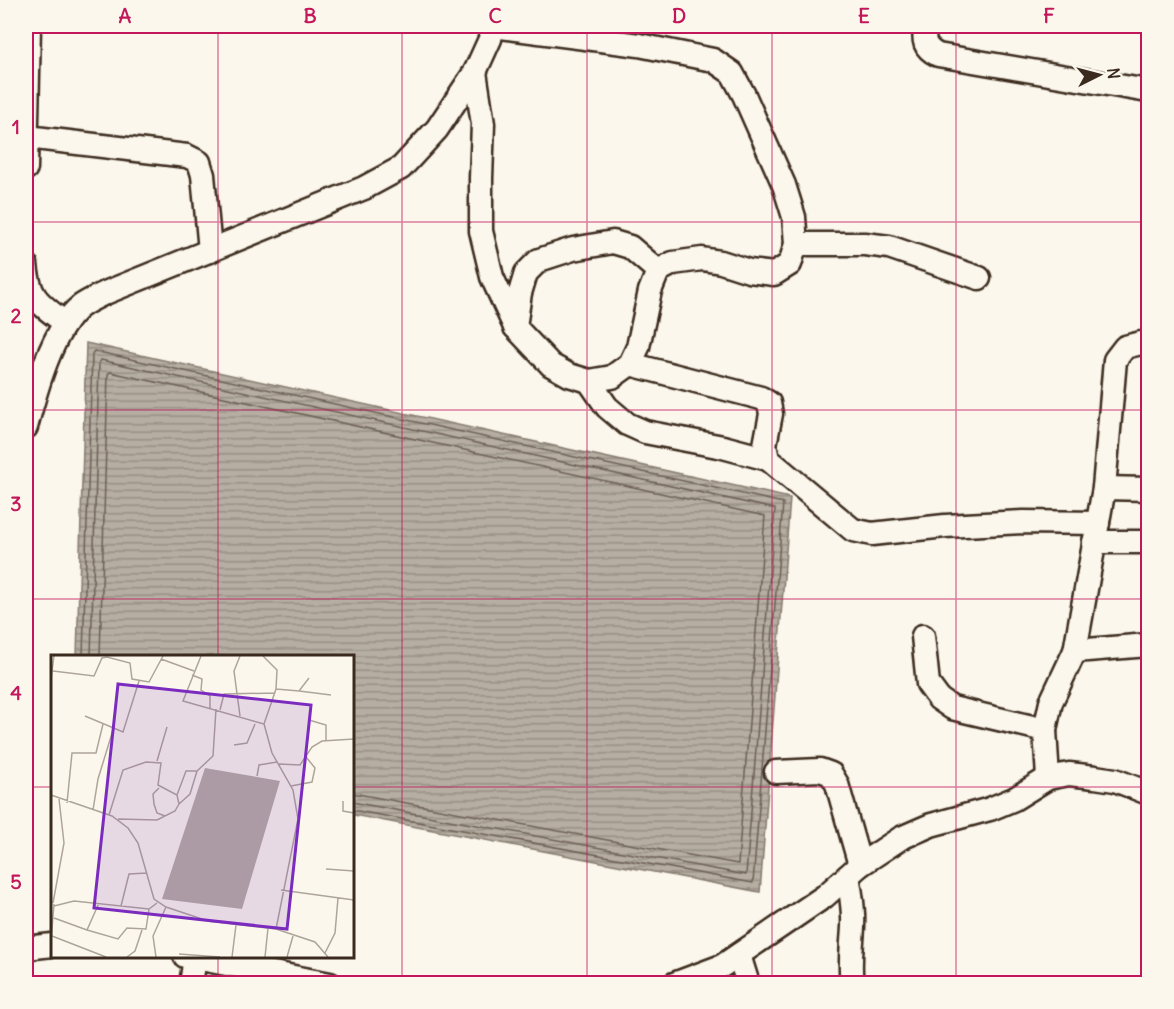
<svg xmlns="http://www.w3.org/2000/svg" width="1174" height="1009" font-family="Delius,sans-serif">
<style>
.water{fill:url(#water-rules);stroke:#85796d;stroke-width:1.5}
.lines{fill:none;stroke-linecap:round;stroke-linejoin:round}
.shore{stroke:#6c5f53;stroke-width:1.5}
.street-casing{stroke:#3b2a1e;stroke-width:27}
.street{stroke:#fbf7ec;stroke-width:22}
.grid{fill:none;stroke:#c2185b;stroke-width:1.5;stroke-opacity:0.55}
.inset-road{fill:none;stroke:#aea59a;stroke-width:1.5}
.view{fill:#7b2cbf;fill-opacity:0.15;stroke:#7b2cbf;stroke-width:3}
.inset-edge{fill:none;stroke:#3b2a1e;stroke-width:3}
.neatline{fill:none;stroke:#c2185b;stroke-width:2}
.grid-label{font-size:20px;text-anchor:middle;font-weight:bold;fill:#c2185b}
</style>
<defs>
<pattern id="water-rules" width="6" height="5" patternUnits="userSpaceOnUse" patternTransform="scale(1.5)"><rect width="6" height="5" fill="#b6aea2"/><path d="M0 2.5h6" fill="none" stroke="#958e83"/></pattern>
</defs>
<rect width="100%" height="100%" fill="#fbf7ec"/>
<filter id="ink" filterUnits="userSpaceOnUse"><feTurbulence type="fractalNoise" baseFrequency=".0167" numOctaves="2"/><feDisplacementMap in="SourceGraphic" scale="12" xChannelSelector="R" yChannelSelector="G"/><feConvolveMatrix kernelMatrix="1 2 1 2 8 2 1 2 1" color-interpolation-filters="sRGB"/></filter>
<g filter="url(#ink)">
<polygon class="water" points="86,343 790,498 760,892 353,815 352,656 77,656"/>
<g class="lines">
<g class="shore">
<polyline points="83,656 92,354 94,351 783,503 753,883 352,810"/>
<polyline points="91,656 99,363 101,360 775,509 746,875 352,802"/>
<polyline points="100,656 108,374 110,372 765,516 738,864 352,793"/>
</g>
<g class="street-casing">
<g id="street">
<path d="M925 26C923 41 924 48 938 55L1148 91"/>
<polyline points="475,72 483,124 481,178 481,231 492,277 515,327 551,365 569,375 589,381 612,377 630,364 638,347 650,291 658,271 673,263 702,259 721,262 749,271 774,274 790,264 796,244 794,217 784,185 744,95 732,73 713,60 639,45 493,26"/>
<polyline points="27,137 187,156 199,162 203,175 210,251"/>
<polyline points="26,168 29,26"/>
<polyline points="796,244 865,244 889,247 979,278"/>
<path d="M26 264C29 299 39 303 65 323"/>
<polyline points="515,327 520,293 526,273 539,260 573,249 613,242 630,247 658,271"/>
<polyline points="630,364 761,398 769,403 771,414 765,445 768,459 853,530 872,534 945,526 1023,522 1098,523"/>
<polyline points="589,381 607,407 627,424 645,432 723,447 768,459"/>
<path d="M26 427C35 393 52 328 81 306 88 301 97 297 105 293L364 188 401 168 437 129 475 72 490 39 493 26"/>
<polyline points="1104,488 1148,489"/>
<polyline points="1094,542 1148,542"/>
<polyline points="923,636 928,684 939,699 952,708 1045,730"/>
<polyline points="1075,651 1148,645"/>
<polyline points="776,772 820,770 831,774 837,784 860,865"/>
<polyline points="1048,778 1045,730 1051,702 1075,651 1104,488 1115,360 1125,347 1141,343 1148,345"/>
<path d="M848 876C851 893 854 910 853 927 852 947 849 963 852 984"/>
<polyline points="26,948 52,945"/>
<polyline points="739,955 748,984"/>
<polyline points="185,956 330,984"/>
<polyline points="191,984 195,958"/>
<polyline points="674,984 722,966 825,896 860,865 901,838 931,825 990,809 1014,799 1048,778 1069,774 1095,777 1115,780 1148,793"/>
</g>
</g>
<use href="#street" class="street"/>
</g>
</g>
<path class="grid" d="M218 26V656M402 26V984M587 26V984M772 26V984M956 26V984M26 222H1148M26 410H1148M26 599H1148M26 787H52M352 787H1148M218 956V984"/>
<g transform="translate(51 655)">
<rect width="303" height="303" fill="#fbf7ec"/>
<path d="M154 113 229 126 191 254 111 244Z" fill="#b6aea2"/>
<path class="inset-road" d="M150 1 132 46 213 69M212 1 226 15 225 34 213 69 221 98 242 135 247 164 225 274M110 4 143 16M2 16 43 21 51 3 56 2 79 8 81 24 98 27 112 1M141 20 151 24 150 35 159 41V53M0 24 3 1M225 34 248 36 258 23M248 36 280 40M169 55 173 39 224 38M34 61 72 77 88 26M189 61 183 16 189 1M258 65 275 70V85M183 90 196 88 204 69M106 106 116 72M228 109 249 110 261 92 271 86 303 84M206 121 208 110 226 107M240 131 261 127 264 113 255 102M108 133 102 139 103 149 106 158 114 161M0 140 61 161 77 173 87 188 103 244 115 252 157 266 225 274 264 287 277 302M126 140 135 116H146L162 101 165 54M292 146V156L303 158M16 148 21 98H45L52 69M128 149 139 139 146 116M42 155 47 124 62 75M58 160 72 115 95 107 110 108 107 130 126 140 128 149 124 156 106 165 67 164M275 214 303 216M230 235 303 245M2 248 13 188 8 144M3 251 23 246 98 254 106 248M70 251 78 219 96 218M3 263 36 275 48 248M36 275 67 284 76 273 95 274 98 254M1 281 55 302M0 286 3 249M274 298 284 278 287 243M128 299 169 302M76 302 84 296 91 275M105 302 102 281 115 252M181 302 185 270M214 302 217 273M236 302 242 281"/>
<path class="view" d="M67 29 260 50 236 274 43 253Z"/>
<rect width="303" height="303" class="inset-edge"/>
</g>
<rect width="1174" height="1009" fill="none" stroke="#fbf7ec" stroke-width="66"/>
<g transform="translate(1099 75) rotate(84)" stroke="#fbf7ec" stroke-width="4.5" paint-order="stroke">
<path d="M0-4.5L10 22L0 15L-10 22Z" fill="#3b2a1e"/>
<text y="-9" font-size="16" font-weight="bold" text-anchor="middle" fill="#3b2a1e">N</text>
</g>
<rect x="33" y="33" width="1108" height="943" class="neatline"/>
<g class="grid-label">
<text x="125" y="23">A</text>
<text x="310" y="23">B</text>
<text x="495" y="23">C</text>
<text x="679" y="23">D</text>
<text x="864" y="23">E</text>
<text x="1049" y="23">F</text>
<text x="16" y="134">1</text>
<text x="16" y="323">2</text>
<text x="16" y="511">3</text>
<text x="16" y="700">4</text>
<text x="16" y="889">5</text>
</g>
</svg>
